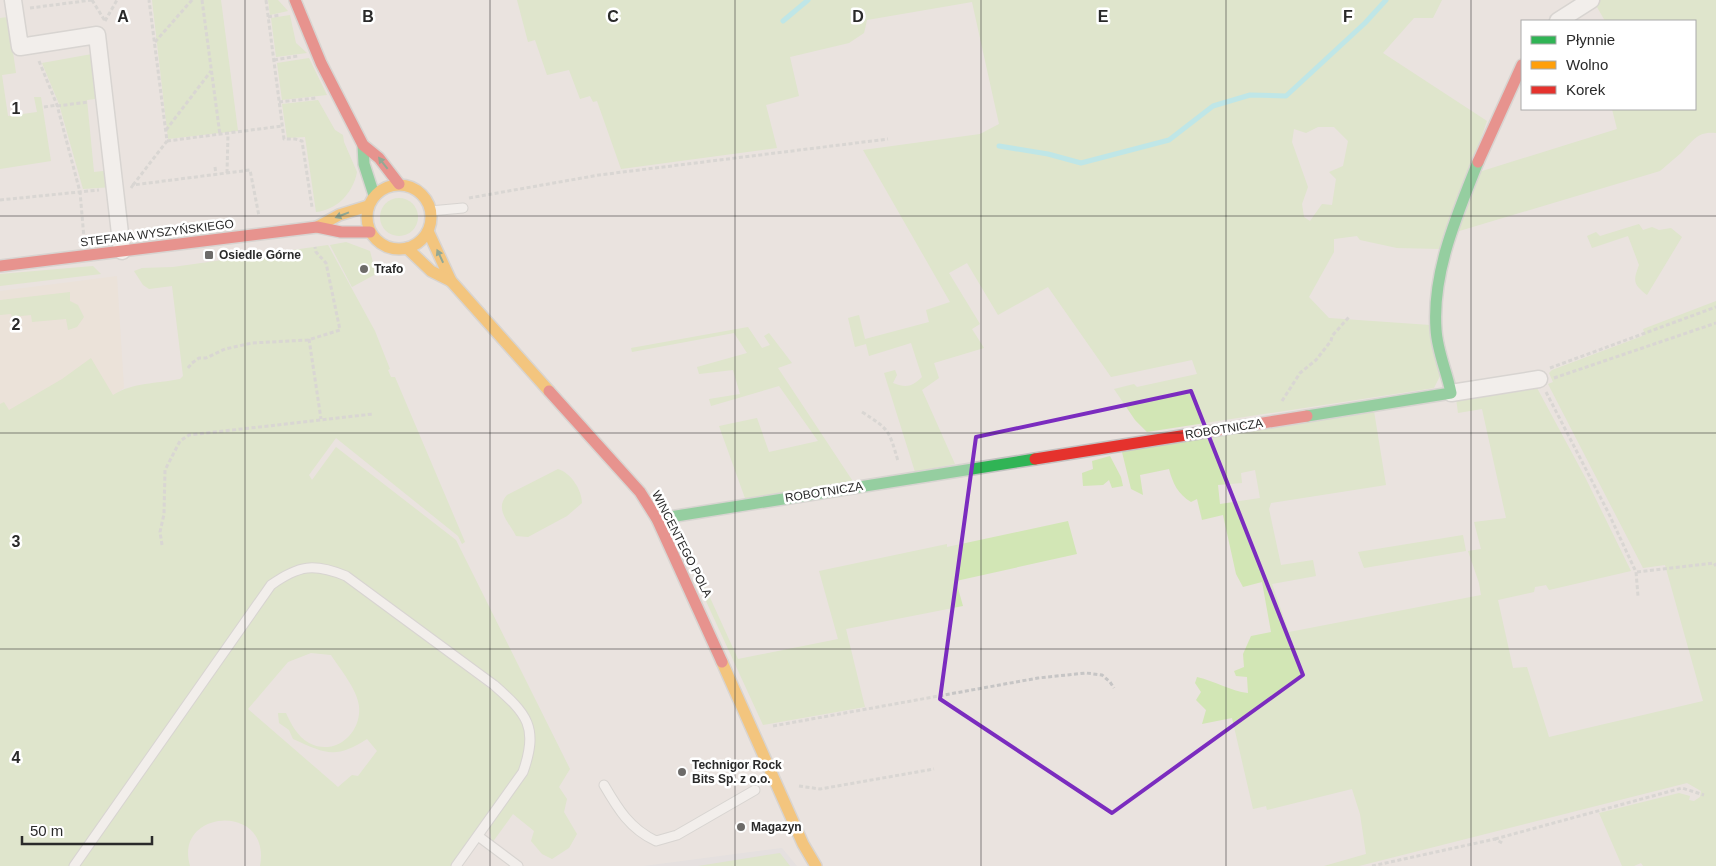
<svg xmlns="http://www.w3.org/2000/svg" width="1716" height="866" font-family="Helvetica,sans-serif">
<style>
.industrial{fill:#dfdbdf}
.education{fill:#eee0d3}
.green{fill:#d2e6b5;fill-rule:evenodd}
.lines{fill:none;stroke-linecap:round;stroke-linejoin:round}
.stream{stroke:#8ce9f1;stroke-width:5}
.lane-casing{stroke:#c3c1c1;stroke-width:11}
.street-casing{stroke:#c3c1c1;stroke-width:19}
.fast-casing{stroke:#c3c1c1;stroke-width:14}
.slow-casing{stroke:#c3c1c1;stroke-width:14}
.jam-casing{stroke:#c3c1c1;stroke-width:14}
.path{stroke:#c6c5c5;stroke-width:3;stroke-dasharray:4 2.5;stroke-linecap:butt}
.lane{stroke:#fcfbfa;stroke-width:9}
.street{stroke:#fcfbfa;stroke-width:16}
.fast{stroke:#30b455;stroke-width:11}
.slow{stroke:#ff9f0a;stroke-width:11}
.jam{stroke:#e5322d;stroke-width:11}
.oneway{fill:#2c613b}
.marked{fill:none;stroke:#7b2cbf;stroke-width:4;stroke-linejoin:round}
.grid{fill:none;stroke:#2a2a2a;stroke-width:1;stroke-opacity:0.55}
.poi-dot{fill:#6d6b69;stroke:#fff;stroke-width:2}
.labels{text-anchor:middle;stroke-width:5;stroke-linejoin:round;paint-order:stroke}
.street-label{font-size:12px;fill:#2a2a2a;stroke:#fff}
.poi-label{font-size:12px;font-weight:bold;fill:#2a2a2a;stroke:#fff;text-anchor:start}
.grid-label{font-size:16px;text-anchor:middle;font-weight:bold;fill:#2a2a2a;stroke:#fff;stroke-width:5;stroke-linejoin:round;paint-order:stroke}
</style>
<rect width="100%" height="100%" fill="#eae3df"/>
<polygon class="industrial" points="782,848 797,866 644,866"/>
<polygon class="education" points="117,276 124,388 0,471 0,291"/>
<g class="green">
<polygon points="152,0 221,0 238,131 168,139"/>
<polygon points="268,0 278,0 288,11 270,15"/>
<path d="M517 0H1442L1433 18H1414L1383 53 1487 121 1442 249 1397 248 1360 240 1357 236 1334 239V252L1309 297 1329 318 1430 325 1442 372 1434 388 1147 432 1135 420 1114 389 1134 384 1137 387 1197 374 1192 360 1111 377 1048 287 998 315 967 263 949 273 980 324 972 329 984 348 934 363 939 378 922 390 955 464 915 472 884 373 895 370 897 375 893 383C906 388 912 387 922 377L911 343 869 356 866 344 855 347 848 318 859 315 865 339 929 322 926 310 950 302 863 150 980 134 999 124 972 2 867 20 864 33 849 43 790 57 799 96 766 105 777 148 621 169 597 101 593 102 590 96 580 99 569 70 547 75 535 40 528 42ZM1318 127H1334L1348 141 1343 166 1329 172 1336 179 1332 205 1322 204 1310 221 1304 217 1302 204 1308 187 1292 142 1294 129 1306 133Z"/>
<path d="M1593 0H1716V133C1697 131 1693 141 1681 153 1674 159 1667 165 1660 171L1456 232 1479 172 1617 129 1612 109H1695V21H1605Z"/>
<polygon points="290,15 296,43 307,53 276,57 271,18"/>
<polygon points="8,17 16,73 2,75 8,116 37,112 34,97 41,97 51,161 0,169 0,18"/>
<polygon points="92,54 103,98 87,100 94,172 112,170 113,187 83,189 59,104 42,63"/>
<polygon points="309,58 327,95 282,100 277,63"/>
<path d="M318 100 335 130 343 135 344 142 357 172C353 193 337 210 316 212L305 137 287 138 282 104Z"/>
<circle cx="399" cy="217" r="19"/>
<path d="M1639 224 1643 230 1652 227 1659 230 1671 228 1682 237 1647 295C1633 284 1633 281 1639 265L1628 236 1592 248 1587 236 1596 232 1600 236Z"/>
<polygon points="346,242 370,251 376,274 352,287 330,245"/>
<path d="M328 245 375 331 390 369 388 370 391 377H395L465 542 462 544 458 536 336 438 309 475 312 480 336 447 456 540 570 769 559 787 567 799 564 812 577 834 569 848 552 859 542 854 531 841 534 831 513 814 492 843 489 826C530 771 562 736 496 683L347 573 287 571 250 612 69 866H0V404L4 402 9 410 62 379 91 358 113 395C134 382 156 384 180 379L183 376 172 286 149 289 143 285 134 271 142 268 173 267Z"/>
<polygon points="93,266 101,274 0,286 0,274"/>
<polygon points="70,292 70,301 78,305 84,317 77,327 68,330 66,319 32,322 31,315 12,317 11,314 0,315 0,300"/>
<path d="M1716 301V866H1643L1641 863 1634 866H1622L1599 813 1679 793 1690 796 1689 800 1694 801 1700 797 1701 791 1687 783 1359 866H1324L1366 854 1360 814 1352 789 1267 810 1266 806 1253 809 1232 718 1202 724 1206 710 1196 700 1201 692 1195 683 1197 677C1215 681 1230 691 1248 693L1247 677 1236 676 1234 671 1244 667 1243 654 1251 636 1271 632 1262 582 1243 587 1236 574 1223 515 1202 520 1197 499 1191 502C1178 494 1173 484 1169 469L1140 475 1143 495 1131 489 1122 452 1374 411 1386 485 1271 503 1269 509 1281 565 1313 560 1316 576 1272 584 1289 632 1481 595 1479 583 1468 551 1481 549 1474 522 1506 518 1482 409 1458 413 1456 398 1526 386 1537 388 1586 479 1631 571 1549 590 1546 585 1535 587 1534 592 1498 600 1513 668 1527 667 1549 737 1703 701 1665 565 1643 568 1548 384 1553 382 1549 373 1552 370 1645 335 1643 329ZM1255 470 1260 498 1220 504 1218 485 1242 483 1241 473Z"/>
<polygon points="748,327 762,348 770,345 764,336 769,333 792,363 778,368 854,483 746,501 719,426 757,418 769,452 818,441 779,386 711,406 709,399 740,394 733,370 699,374 697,367 747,353 734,333 632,352 631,348"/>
<polygon points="1110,456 1121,477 1123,486 1112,488 1109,480 1103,485 1083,486 1082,473 1093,469 1092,461"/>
<path d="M558 469C571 473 582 490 582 503L567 516 528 537 516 536C509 522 494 509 507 495Z"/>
<polygon points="1068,521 1077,554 956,581 963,606 846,629 865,707 763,725 671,525 676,523 738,659 838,639 819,571 947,544 947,547"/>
<polygon points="1463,535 1466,551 1364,568 1358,552"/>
<path d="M324 571 344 579 510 704C530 728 532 741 520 769L451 866H260C272 802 173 809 190 866H78L273 588C292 575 301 572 324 571ZM311 653 331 655C340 669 357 689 359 706 362 733 335 757 309 743 297 736 291 724 286 713H278L279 723 289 730 293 739C326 754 336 759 367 739L377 751 358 776 352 775 338 787 248 709 288 662Z"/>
<polygon points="780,853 790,866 698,866"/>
</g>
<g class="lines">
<g class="stream">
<polyline points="783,21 808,0"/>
<polyline points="999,146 1048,154 1081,163 1169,140 1213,106 1250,95 1286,96 1365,23 1386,0"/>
</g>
<g class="lane-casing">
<g id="lane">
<polyline points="430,211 463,208"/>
<path d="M604 785C618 809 630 829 656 841L677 835 755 790"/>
<polyline points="478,836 518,866"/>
<path d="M74 866 271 585C299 565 314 563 346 576L494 685C527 714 539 727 523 772L456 866"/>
</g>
</g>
<g class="street-casing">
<g id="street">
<polyline points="13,0 20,47 97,35 122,251"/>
<polyline points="1558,21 1591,0"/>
<polyline points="1451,393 1539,379"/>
</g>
</g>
<g class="fast-casing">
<g id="fast">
<polyline points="363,145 364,164 374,195"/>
<path d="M1307 416 1451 393C1447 372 1437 351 1436 329 1432 272 1457 215 1478 162"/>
<polyline points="657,519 1035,459"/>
</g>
</g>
<g class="slow-casing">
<g id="slow">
<circle cx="399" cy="217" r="32"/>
<polyline points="317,227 339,215 368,206"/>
<polyline points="428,231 451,281 549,391"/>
<polyline points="407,248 431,271 451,281"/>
<polyline points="722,662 803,844 816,866"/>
</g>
</g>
<g class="jam-casing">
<g id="jam">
<polyline points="295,0 321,63 363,145 379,158 399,184"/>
<polyline points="1478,162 1522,65"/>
<polyline points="0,266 317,227 341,232 370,232"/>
<polyline points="549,391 640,492 657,519 722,662"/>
<polyline points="1035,459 1307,416"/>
</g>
</g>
<g class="path">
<polyline points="92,0 105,21"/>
<polyline points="202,0 220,135"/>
<polyline points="266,0 284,139 295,139 302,141 312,207"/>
<polyline points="30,8 92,0"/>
<polyline points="268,17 280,15"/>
<polyline points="105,21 117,0"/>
<polyline points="155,42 192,0"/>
<polyline points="274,60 298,56"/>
<polyline points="39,61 57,105 80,192 84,238"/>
<polyline points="279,102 316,98"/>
<polyline points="57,106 88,102"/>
<polyline points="44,107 57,105"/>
<polyline points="166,130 211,71"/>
<polyline points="167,141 282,126"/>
<polyline points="215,167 216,174"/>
<polyline points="227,173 228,134"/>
<polyline points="133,185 167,141 149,0"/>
<polyline points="131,188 133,185 250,170 259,216"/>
<polyline points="469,198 599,175 888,139"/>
<polyline points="0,200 99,190"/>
<polyline points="309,339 321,419"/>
<polyline points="188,368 192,363 199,358 206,358 225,349 252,343 308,340 340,330 326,263 316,252 315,247"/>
<polyline points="1550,368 1716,307"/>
<polyline points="1554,378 1716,323"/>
<polyline points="1546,392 1608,512 1636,572 1638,596"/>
<polyline points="1282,401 1300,373 1316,360 1331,341 1332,336 1349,317"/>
<path d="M862 412C889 429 889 430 898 461"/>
<polyline points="162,545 160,532 164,514 165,470 180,441 189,435 373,414"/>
<polyline points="1637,572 1714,563 1716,566"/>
<polyline points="773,726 1038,678 1086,673 1102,675 1110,682 1114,688"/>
<polyline points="799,786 820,789 934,769"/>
<polyline points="1495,839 1682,788 1704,795"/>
<polyline points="1372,866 1495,839 1504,844"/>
</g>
<use href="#lane" class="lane"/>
<use href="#street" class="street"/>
<use href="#fast" class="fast"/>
<use href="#slow" class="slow"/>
<use href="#jam" class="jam"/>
</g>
<defs><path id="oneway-solid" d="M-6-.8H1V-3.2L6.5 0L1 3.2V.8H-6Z" transform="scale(1.25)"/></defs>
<g class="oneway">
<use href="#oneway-solid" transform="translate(383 163) rotate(-128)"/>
<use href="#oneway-solid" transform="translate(342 215) rotate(159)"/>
<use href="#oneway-solid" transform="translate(440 256) rotate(-115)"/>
</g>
<path d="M0 0H1716V866H0ZM1191 391 1303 675 1112 813 940 699 976 437Z" fill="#eae3df" fill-opacity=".55" fill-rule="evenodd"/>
<path class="marked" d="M1191 391 1303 675 1112 813 940 699 976 437Z"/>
<path class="grid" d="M245 0V866M490 0V866M735 0V866M981 0V866M1226 0V866M1471 0V866M0 216H1716M0 433H1716M0 649H1716"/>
<g class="poi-dot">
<rect x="204" y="250" width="10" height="10" rx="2.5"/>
<circle cx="364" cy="269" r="5"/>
<circle cx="682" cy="772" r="5"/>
<circle cx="741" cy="827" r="5"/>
</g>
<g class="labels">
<g class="street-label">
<text transform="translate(157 233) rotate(-7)" y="4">STEFANA WYSZYŃSKIEGO</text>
<text transform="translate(1224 429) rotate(-9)" y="4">ROBOTNICZA</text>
<text transform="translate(824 492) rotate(-9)" y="4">ROBOTNICZA</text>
<text transform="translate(682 544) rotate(63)" y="4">WINCENTEGO POLA</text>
</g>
<g class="poi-label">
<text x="219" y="259">Osiedle Górne</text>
<text x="374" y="273">Trafo</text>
<text x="692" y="769">Technigor Rock<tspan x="692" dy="14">Bits Sp. z o.o.</tspan></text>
<text x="751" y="831">Magazyn</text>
</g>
</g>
<g class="grid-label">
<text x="123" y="22">A</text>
<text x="368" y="22">B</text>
<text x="613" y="22">C</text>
<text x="858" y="22">D</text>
<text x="1103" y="22">E</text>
<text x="1348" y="22">F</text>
<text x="16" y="114">1</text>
<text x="16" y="330">2</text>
<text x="16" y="547">3</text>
<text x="16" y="763">4</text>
</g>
<rect x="1521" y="20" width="175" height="90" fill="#ffffff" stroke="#aaaaaa"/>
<rect x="1531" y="36" width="25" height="8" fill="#30b455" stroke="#aaaaaa"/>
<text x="1566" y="45" font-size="15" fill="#2a2a2a">Płynnie</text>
<rect x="1531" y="61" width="25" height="8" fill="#ff9f0a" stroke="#aaaaaa"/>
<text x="1566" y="70" font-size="15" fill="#2a2a2a">Wolno</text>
<rect x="1531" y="86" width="25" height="8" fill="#e5322d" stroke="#aaaaaa"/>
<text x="1566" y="95" font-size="15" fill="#2a2a2a">Korek</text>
<path d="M22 836v8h130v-8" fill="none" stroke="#2a2a2a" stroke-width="2.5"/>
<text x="30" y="836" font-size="15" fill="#2a2a2a" stroke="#ffffff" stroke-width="4" paint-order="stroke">50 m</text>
</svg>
